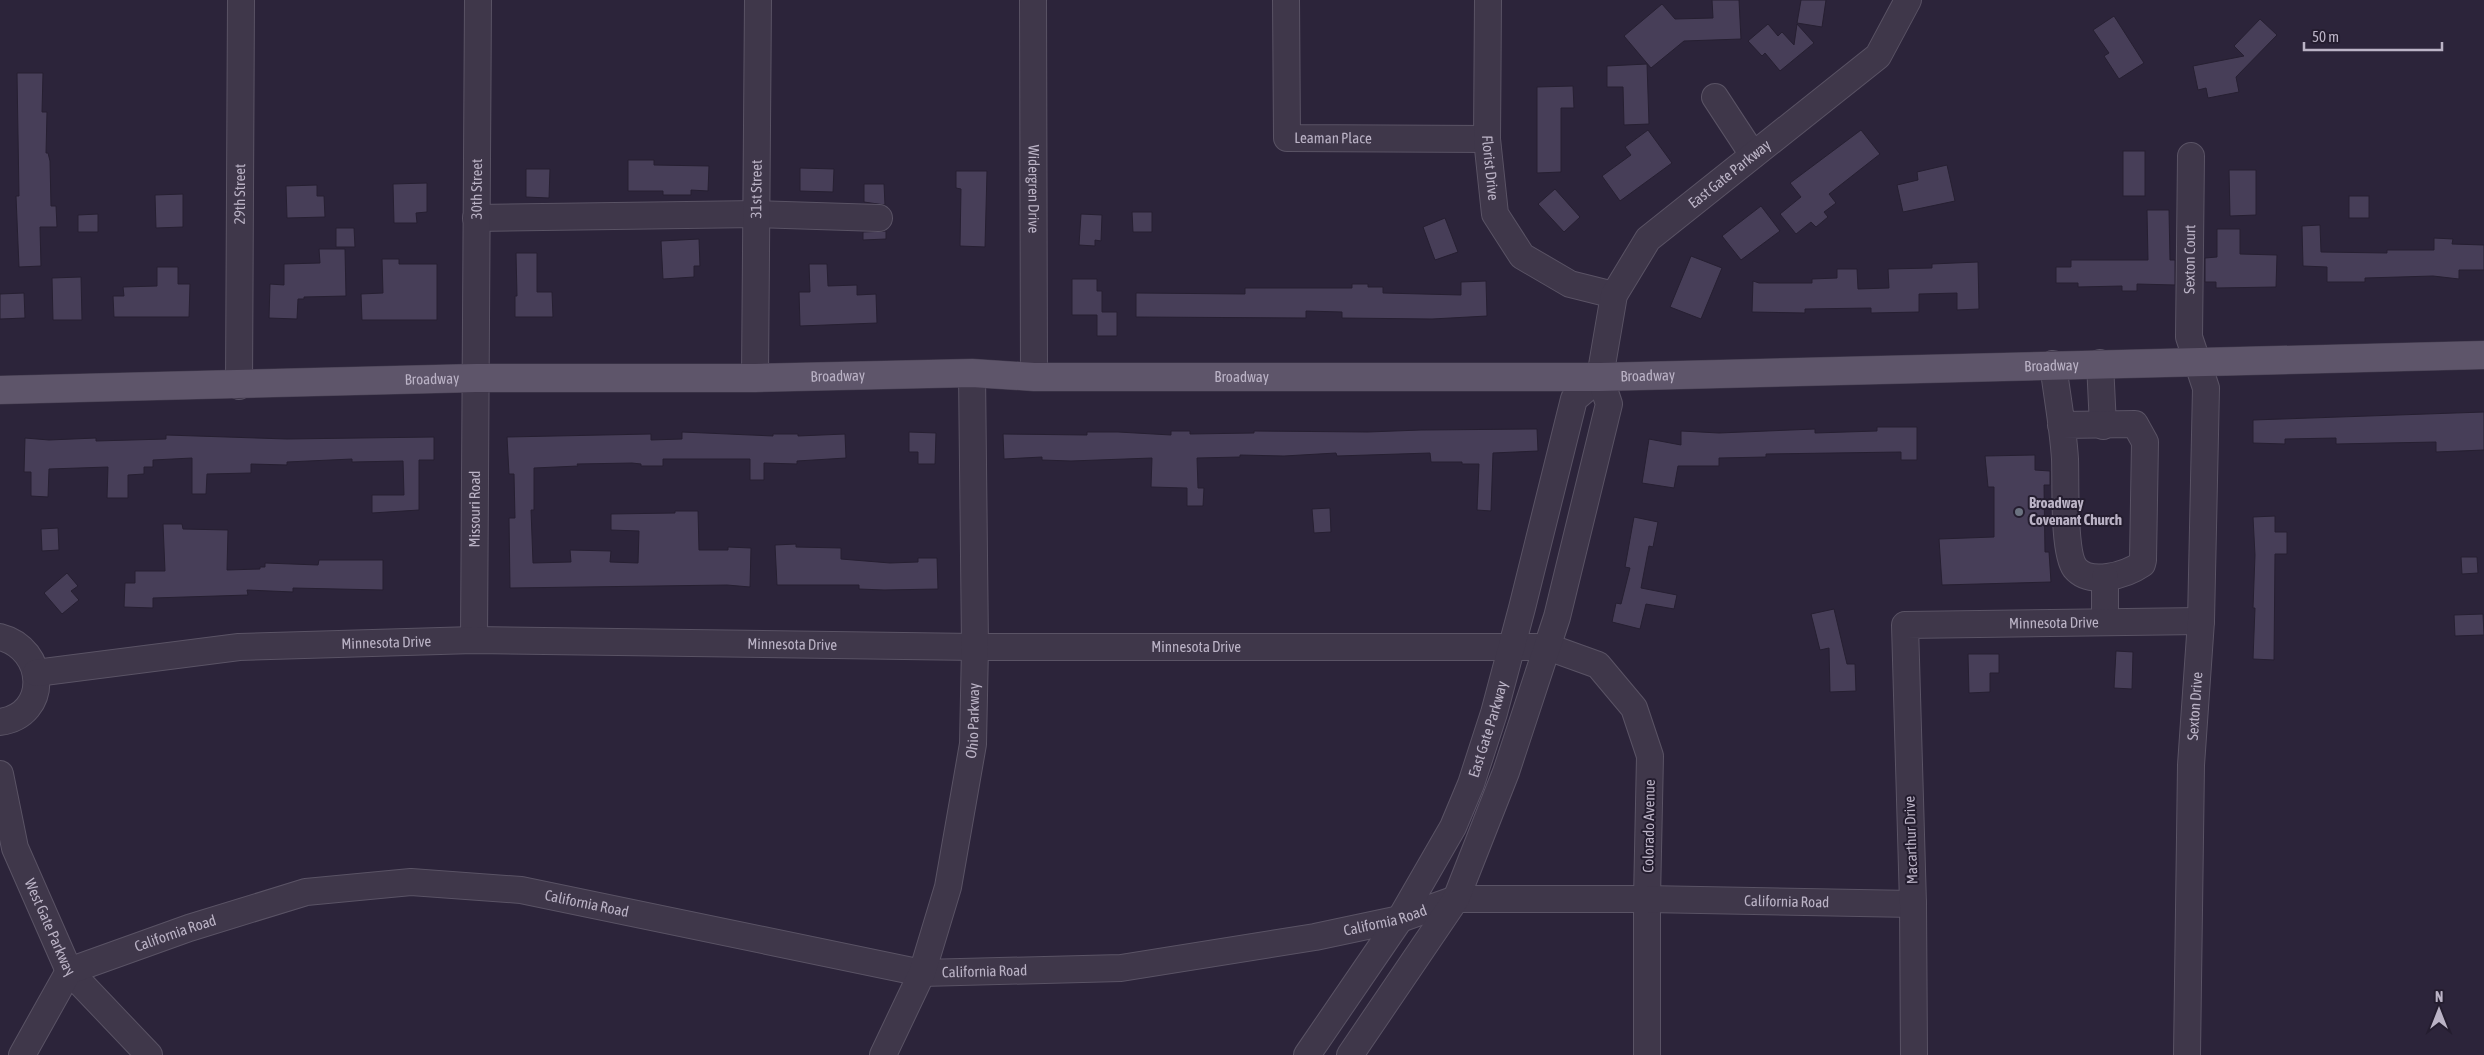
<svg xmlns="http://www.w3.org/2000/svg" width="2484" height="1055" font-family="'Asap Condensed',sans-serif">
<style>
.building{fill:#473e58;stroke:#261f31}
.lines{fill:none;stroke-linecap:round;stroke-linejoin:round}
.minor-casing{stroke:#5a5365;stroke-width:28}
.major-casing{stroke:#453e50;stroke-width:29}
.minor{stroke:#3f374a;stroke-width:26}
.major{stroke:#5e556a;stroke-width:28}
.worship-dot{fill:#6b7280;stroke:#241d2f;stroke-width:2}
.labels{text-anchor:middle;stroke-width:4;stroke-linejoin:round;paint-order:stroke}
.street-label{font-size:15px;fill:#bbb3c6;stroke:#241d2f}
.poi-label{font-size:15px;font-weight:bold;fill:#bbb3c6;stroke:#241d2f;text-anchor:start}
</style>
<rect width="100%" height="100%" fill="#2c243a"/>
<g class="building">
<polygon points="1712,0 1739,0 1741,39 1684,41 1651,68 1624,36 1662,4 1675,19 1713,18"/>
<polygon points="1801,0 1826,0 1822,27 1797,23"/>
<polygon points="2114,16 2144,63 2119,79 2104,56 2109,53 2093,30"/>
<polygon points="2260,19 2277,35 2236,77 2239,92 2208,98 2206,88 2198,90 2193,66 2244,56 2234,46"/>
<polygon points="1768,24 1778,36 1782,32 1794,45 1797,24 1814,43 1780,71 1765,53 1762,56 1748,41"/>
<polygon points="1647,64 1649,124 1624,125 1623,87 1607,87 1607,66"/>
<polygon points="17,73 43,73 42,112 47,112 46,153 48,153 50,161 51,206 56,206 57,227 40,227 41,266 19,267 16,196 19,196"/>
<polygon points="1573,86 1574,108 1561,108 1561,172 1537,173 1537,87"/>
<polygon points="1648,130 1672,163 1620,201 1602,176 1631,155 1625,147"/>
<polygon points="1861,130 1880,154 1829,194 1836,203 1824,212 1828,217 1816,227 1811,222 1796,234 1780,214 1801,197 1790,183"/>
<rect x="2123" y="151" width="22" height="45"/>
<polygon points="628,160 654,160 654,165 709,166 708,191 691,190 691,195 663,195 663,191 628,191"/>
<polygon points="1947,165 1955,201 1903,212 1897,185 1918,180 1917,172"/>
<polygon points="800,168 834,169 833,192 800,191"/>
<polygon points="526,169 550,169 549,198 526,197"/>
<polygon points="2229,170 2256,170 2256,215 2230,216"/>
<polygon points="956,171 987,171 985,247 960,246 961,189 956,188"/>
<polygon points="427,183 427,212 416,213 417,223 394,223 393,184"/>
<polygon points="864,184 884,184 885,205 864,202"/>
<polygon points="317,185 317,196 324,196 325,217 287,218 286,186"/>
<polygon points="1555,189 1580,217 1564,232 1538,204"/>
<polygon points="183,194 183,227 156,228 155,195"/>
<rect x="2349" y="196" width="20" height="22"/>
<polygon points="1761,206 1780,231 1741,260 1722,236"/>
<polygon points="2147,210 2169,210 2170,260 2175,260 2175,285 2137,284 2137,291 2122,291 2122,286 2078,287 2078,283 2056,283 2056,267 2071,267 2071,260 2148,260"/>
<polygon points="1132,212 1152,212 1152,232 1133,232"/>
<polygon points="98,214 98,232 78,232 78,215"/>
<polygon points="1081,214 1102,215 1101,241 1095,240 1095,246 1079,245"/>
<polygon points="1445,218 1458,252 1435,260 1423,227"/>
<polygon points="2320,225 2321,252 2387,253 2387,250 2434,250 2434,238 2453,239 2452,244 2484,245 2484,270 2459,270 2459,279 2433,276 2365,278 2365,282 2327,282 2327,267 2303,266 2302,226"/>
<polygon points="336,228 354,228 355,247 336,247"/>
<polygon points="2217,229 2240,229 2240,254 2277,255 2276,287 2216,288 2216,282 2205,282 2205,258 2217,257"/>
<polygon points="886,231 886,239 863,240 863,232"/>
<polygon points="699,239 700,266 694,266 694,277 663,279 661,241"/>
<polygon points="319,249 345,249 346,296 304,297 304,299 298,299 297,319 269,318 270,284 284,285 284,264 320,263"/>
<polygon points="516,253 537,253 537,292 552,292 553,317 515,317 515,296 517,296"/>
<polygon points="1691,256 1722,268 1701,319 1670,307"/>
<polygon points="382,259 399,259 399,264 437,264 437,320 362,320 361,294 383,293"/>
<polygon points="1978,262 1979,309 1957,310 1957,293 1919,294 1919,312 1871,313 1871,308 1805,309 1805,313 1752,312 1753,281 1759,283 1812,283 1812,279 1837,278 1837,269 1857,269 1858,289 1889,288 1888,269 1932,268 1932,264"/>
<polygon points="809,264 827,264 828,286 857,285 857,295 876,294 877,323 800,326 799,292 810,292"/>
<polygon points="157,267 178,267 178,284 190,284 189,317 114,317 113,296 124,296 123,287 157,286"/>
<polygon points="81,277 82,320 53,320 52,278"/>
<polygon points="1072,279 1097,279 1097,291 1102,291 1102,312 1117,312 1117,336 1097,336 1097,315 1072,315"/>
<polygon points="1486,281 1487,316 1432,319 1342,318 1342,312 1306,311 1306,318 1136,317 1136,293 1245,294 1245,288 1352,288 1352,284 1368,284 1368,287 1383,287 1383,293 1461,295 1461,282"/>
<polygon points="24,293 25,318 0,319 0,294"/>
<polygon points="2484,412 2484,450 2436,452 2436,442 2336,444 2336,438 2285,439 2285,444 2253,443 2253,420"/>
<polygon points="1877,427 1917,427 1917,460 1901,460 1901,452 1766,454 1766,457 1719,458 1719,466 1678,466 1674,488 1642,483 1649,439 1681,445 1681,431 1719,433 1815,429 1815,433 1877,431"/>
<polygon points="1537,429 1538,451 1493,453 1491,511 1477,510 1479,464 1462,464 1462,462 1431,462 1430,453 1337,456 1336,453 1284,456 1240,455 1240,457 1197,458 1198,488 1204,488 1203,506 1187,506 1187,488 1151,487 1152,458 1071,461 1042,460 1042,457 1004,459 1003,434 1087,435 1087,432 1118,432 1171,435 1171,431 1190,431 1190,434 1254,433 1254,431 1368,432 1421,430"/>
<polygon points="682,432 773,436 773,434 798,434 798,436 845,434 846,458 797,461 797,464 764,463 764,480 750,480 750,459 663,459 663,466 641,466 641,464 632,463 577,464 578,466 534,468 534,510 531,510 533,563 571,562 570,550 611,551 610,562 638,563 639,531 611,530 611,514 675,513 675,511 698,511 699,550 728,550 728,547 751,548 750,587 727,585 510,588 509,518 515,518 514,474 509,474 507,437 651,434 651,440 682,439"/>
<polygon points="909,432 936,433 935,464 918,464 918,452 909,452"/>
<polygon points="166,435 287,439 434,437 434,460 419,460 419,510 372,513 372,495 404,495 403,461 352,462 352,459 287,462 287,465 251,464 251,473 207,474 206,494 192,494 192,458 153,460 153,467 144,467 144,474 128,475 128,498 107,498 108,467 49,469 48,497 31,496 31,472 24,472 25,438 49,440 96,438 96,441 166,439"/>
<polygon points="2035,455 2035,470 2050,471 2050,485 2044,485 2045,552 2049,552 2051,582 1942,585 1939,539 1994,537 1994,487 1988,487 1985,456"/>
<polygon points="1330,508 1331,532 1314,533 1312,509"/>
<polygon points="2275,516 2275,532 2287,532 2287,554 2275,554 2274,660 2253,659 2255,608 2253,608 2255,555 2253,517"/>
<polygon points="1634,517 1658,522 1653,547 1649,546 1641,588 1677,595 1674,609 1646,604 1640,629 1612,622 1616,603 1621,604 1630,568 1625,567"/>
<polygon points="163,524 182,524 183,529 228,530 227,570 260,569 260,567 265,567 265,563 318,565 319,560 383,560 383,590 293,588 293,592 247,590 248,595 153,598 153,608 124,607 125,583 135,583 135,571 165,571"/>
<polygon points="58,528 59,550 42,551 41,529"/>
<polygon points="796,544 796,547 841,548 841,559 890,563 918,562 918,558 937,558 938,589 884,590 859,589 859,585 777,585 775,545"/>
<polygon points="2461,557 2477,557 2478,573 2462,574"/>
<polygon points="67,573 78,586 71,591 79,600 62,614 44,593"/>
<polygon points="1834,609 1847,664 1855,664 1856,691 1830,692 1829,648 1820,650 1811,614"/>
<polygon points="2483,614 2484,635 2455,636 2454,615"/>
<polygon points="2116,651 2133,652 2132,689 2114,688"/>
<polygon points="1968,654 1999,654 1999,673 1990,673 1990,692 1969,693"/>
</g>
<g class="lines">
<g class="minor-casing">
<g id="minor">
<path id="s1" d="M1033 0 1034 377"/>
<path id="s2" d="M1286 0 1287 138 1487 139"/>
<path id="s3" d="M1488 0 1487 139 1495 214 1522 256 1570 284 1614 295"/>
<polyline points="1715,97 1753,155"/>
<polyline points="476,218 757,214 879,218"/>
<polyline points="2100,363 2103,426"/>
<path d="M2053 364C2057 396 2063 427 2065 459 2066 481 2063 552 2075 568 2090 586 2126 575 2142 564L2143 560 2145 442 2135 424 2061 425"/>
<path id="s4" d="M755 378 758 0"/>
<path id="s5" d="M239 386 241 0"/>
<polyline points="2105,622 2105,578"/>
<path d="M0 637C47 649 50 715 0 722"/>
<path id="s6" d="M474 640 478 0"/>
<path id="s7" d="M36 673 239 647 474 640 975 647H1548L1598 665 1634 708 1650 756 1647 899V1055"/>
<path id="s8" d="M0 774 15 848 69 971 149 1055"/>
<path id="s9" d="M22 1055 69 971 189 928 306 892 411 882 521 890 922 973 1121 968 1315 937 1400 919 1456 899H1647L1913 904"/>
<path id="s10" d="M883 1055 922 973 948 887 973 744 975 647 972 373"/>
<path id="s11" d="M1307 1055 1400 919 1453 827 1471 784 1494 713 1522 608 1574 399 1600 377"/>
<path id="s12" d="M1350 1055 1456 899 1506 772 1557 617 1609 404 1600 377 1614 295 1648 239 1878 56 1908 0"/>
<path id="s13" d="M1914 1055 1913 904 1905 625 2201 621"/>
<path id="s14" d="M2187 1055 2191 765 2201 621 2206 388 2189 337 2191 156"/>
</g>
</g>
<g class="major-casing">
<g id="major">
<path id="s15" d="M0 390 476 378H755L972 373 1034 377H1600L2484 355"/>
</g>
</g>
<use href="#minor" class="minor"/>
<use href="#major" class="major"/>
</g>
<circle class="worship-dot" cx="2019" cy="512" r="5"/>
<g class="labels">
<g class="street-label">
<text dy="5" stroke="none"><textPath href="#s2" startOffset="184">Leaman Place</textPath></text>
<text dy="5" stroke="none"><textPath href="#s3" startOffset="168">Florist Drive</textPath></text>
<text dy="5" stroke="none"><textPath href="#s12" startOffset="989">East Gate Parkway</textPath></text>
<text dy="5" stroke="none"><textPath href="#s1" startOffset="189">Widergren Drive</textPath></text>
<text dy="5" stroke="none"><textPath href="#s6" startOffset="451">30th Street</textPath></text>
<text dy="5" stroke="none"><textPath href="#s4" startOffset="189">31st Street</textPath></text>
<text dy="5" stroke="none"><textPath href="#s5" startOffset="192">29th Street</textPath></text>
<text dy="5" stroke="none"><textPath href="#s14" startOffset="799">Sexton Court</textPath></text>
<text dy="5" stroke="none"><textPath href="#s15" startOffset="2052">Broadway</textPath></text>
<text dy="5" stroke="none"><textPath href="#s15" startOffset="1648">Broadway</textPath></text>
<text dy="5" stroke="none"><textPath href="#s15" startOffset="838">Broadway</textPath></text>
<text dy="5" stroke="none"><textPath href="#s15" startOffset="1242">Broadway</textPath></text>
<text dy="5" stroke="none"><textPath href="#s15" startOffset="432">Broadway</textPath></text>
<text dy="5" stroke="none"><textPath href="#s6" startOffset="131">Missouri Road</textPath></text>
<text dy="5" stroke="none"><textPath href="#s13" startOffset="579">Minnesota Drive</textPath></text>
<text dy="5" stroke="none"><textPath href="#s7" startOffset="352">Minnesota Drive</textPath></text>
<text dy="5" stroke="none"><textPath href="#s7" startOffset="758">Minnesota Drive</textPath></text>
<text dy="5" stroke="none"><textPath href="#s7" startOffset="1162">Minnesota Drive</textPath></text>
<text dy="5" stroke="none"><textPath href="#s14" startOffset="349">Sexton Drive</textPath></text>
<text dy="5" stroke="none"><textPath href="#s10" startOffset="349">Ohio Parkway</textPath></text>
<text dy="5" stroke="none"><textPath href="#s11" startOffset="375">East Gate Parkway</textPath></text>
<text transform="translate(1649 826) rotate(-89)" y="5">Colorado Avenue</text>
<text transform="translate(1911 840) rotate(-92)" y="5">Macarthur Drive</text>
<text dy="5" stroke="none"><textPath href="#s9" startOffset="1844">California Road</textPath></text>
<text dy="5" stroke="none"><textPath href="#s9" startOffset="629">California Road</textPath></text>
<text dy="5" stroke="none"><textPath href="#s9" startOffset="1439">California Road</textPath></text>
<text dy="5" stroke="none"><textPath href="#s8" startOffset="162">West Gate Parkway</textPath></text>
<text dy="5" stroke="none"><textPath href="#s9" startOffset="209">California Road</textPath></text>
<text dy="5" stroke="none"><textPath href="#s9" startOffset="1034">California Road</textPath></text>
</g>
<g class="poi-label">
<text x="2029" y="508">Broadway<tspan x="2029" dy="17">Covenant Church</tspan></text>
</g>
</g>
<g transform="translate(2439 1010)" stroke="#241d2f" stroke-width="4" paint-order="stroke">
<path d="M0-4L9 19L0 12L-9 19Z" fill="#bbb3c6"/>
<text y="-8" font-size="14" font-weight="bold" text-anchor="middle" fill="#bbb3c6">N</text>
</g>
<path d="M2304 42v8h138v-8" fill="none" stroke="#bbb3c6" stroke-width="2.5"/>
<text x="2312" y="42" font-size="15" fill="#bbb3c6" stroke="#241d2f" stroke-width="4" paint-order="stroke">50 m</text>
</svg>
